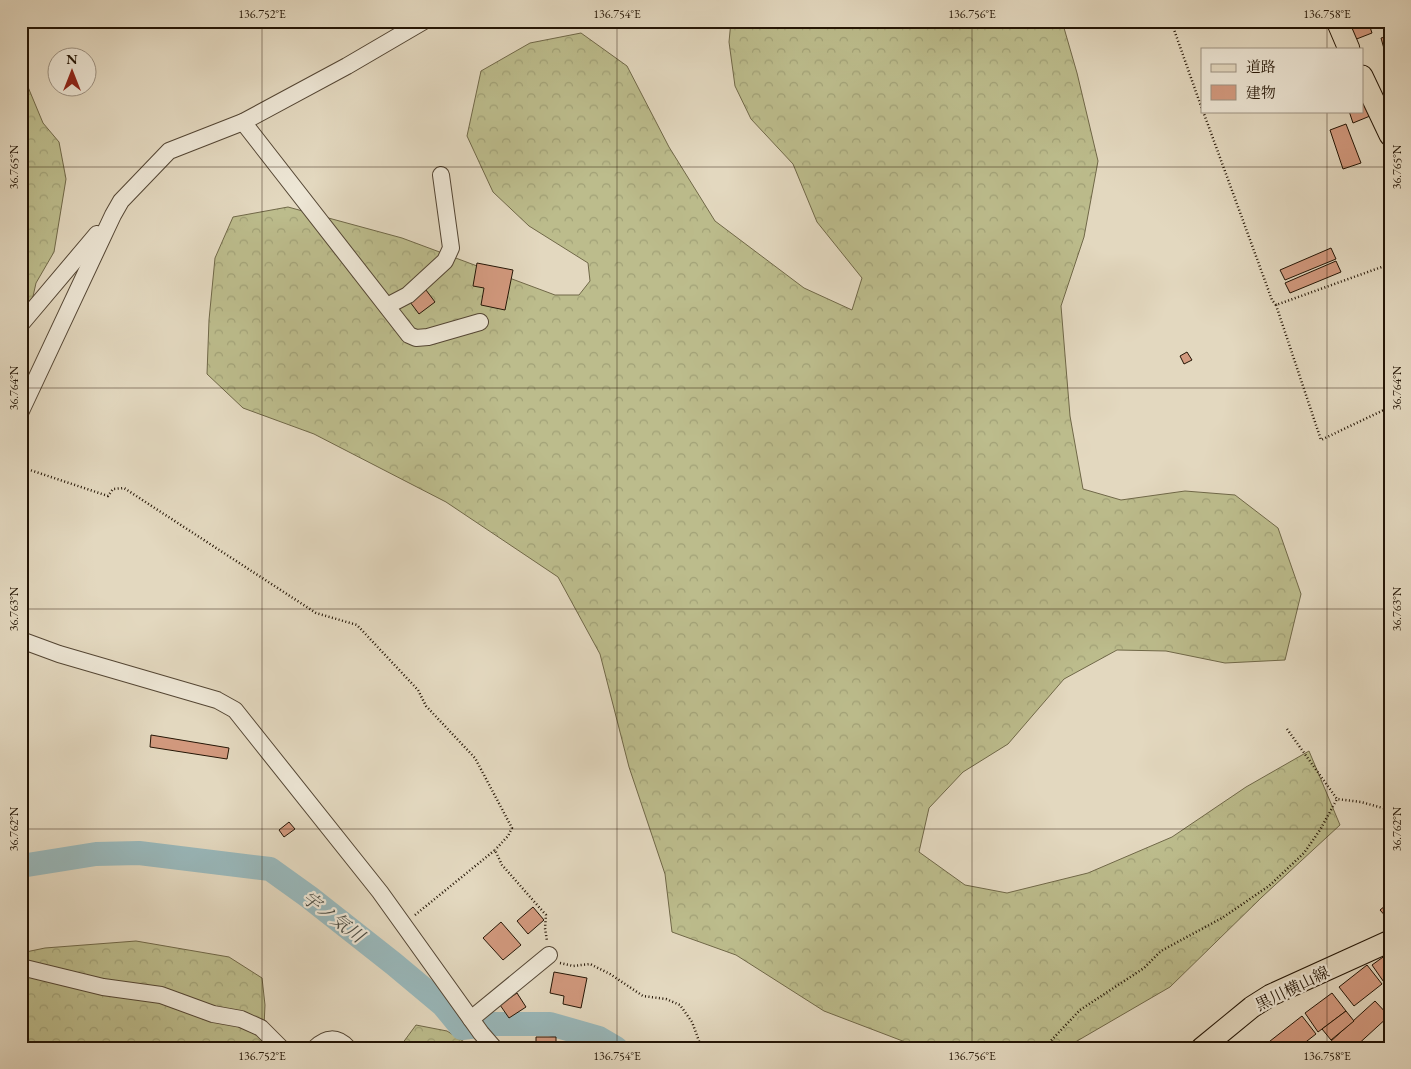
<svg xmlns="http://www.w3.org/2000/svg" width="1411" height="1069" font-family="'EB Garamond','Noto Serif JP',serif">
<style>
.forest{fill:url(#forest-crowns);stroke:#706848}
.lines{fill:none;stroke-linecap:round;stroke-linejoin:round}
.river{stroke:#99b8bb;stroke-width:24}
.building{fill:#d2997e;stroke:#241505}
.minor-casing{stroke:#544634;stroke-width:18}
.major-casing{stroke:#241505;stroke-width:23}
.path{stroke:#241505;stroke-width:2.5;stroke-dasharray:1 2.5;stroke-linecap:butt}
.minor{stroke:#ede6d5;stroke-width:16}
.major{stroke:#e3d8bf;stroke-width:21}
.ticks{fill:none;stroke:#241505;stroke-width:1;stroke-opacity:0.45}
.labels{text-anchor:middle;stroke-width:4.5;stroke-linejoin:round;paint-order:stroke}
.street-label{font-size:16px;fill:#241505;stroke:#ede6d5}
.water-label{font-size:18px;font-style:italic;fill:#4d4e45;stroke:#ede6d5}
.neatline{fill:none;stroke:#241505;stroke-width:2}
.ticks-label{font-size:12px;text-anchor:middle;fill:#241505}
</style>
<defs>
<pattern id="forest-crowns" width="20" height="18" patternUnits="userSpaceOnUse" patternTransform="scale(1.25)"><rect width="20" height="18" fill="#bcbc8c"/><path d="M2 6a3 3 0 1 1 6 0M12 15a3 3 0 1 1 6 0" fill="none" stroke="#a1a177"/></pattern>
</defs>
<rect width="100%" height="100%" fill="#e3d8bf"/>
<filter id="stains"><feTurbulence type="fractalNoise" baseFrequency=".004" numOctaves="4"/><feColorMatrix values="0 0 0 0 .2 0 0 0 0 .09 0 0 0 0 .02 0 0 0 .5 -.17"/></filter>
<radialGradient id="worn" r=".72"><stop offset=".6" stop-color="#630" stop-opacity="0"/><stop offset="1" stop-color="#630" stop-opacity=".3"/></radialGradient>
<g class="forest">
<polygon points="731,21 1062,21 1077,73 1098,161 1084,237 1061,306 1070,416 1083,489 1121,500 1185,491 1235,495 1278,528 1301,594 1285,660 1225,663 1166,651 1117,650 1064,679 1008,744 963,772 929,808 919,852 965,885 1007,893 1088,873 1172,837 1246,787 1309,751 1340,825 1262,897 1170,987 1065,1048 921,1048 824,1011 736,955 672,932 665,874 629,767 600,654 558,577 446,502 314,434 243,408 207,374 209,320 215,258 233,217 288,207 402,238 555,295 579,295 590,281 588,263 529,226 493,192 467,136 481,71 530,43 581,33 627,66 669,147 715,221 804,288 852,310 862,278 817,222 793,164 751,119 735,86 729,42"/>
<polygon points="21,81 28,87 43,123 59,142 66,179 54,252 36,283 21,350"/>
<polygon points="136,941 229,957 262,978 265,1005 263,1048 21,1048 21,953 45,948"/>
<polygon points="416,1025 447,1031 474,1048 399,1048"/>
</g>
<g class="lines">
<polyline class="river" points="21,866 96,854 139,853 270,869 309,897 394,964 443,1005 462,1028 492,1024 550,1024 599,1038 616,1048"/>
</g>
<g class="building">
<polygon points="1368,21 1372,33 1354,40 1349,27"/>
<polygon points="1390,36 1390,63 1388,63 1381,38"/>
<polygon points="1365,102 1370,116 1353,123 1349,111 1362,111 1362,103"/>
<polygon points="1346,124 1361,163 1343,169 1330,130"/>
<polygon points="1331,248 1336,259 1285,280 1280,270"/>
<polygon points="1336,261 1341,272 1290,293 1285,283"/>
<polygon points="477,263 513,270 505,310 481,305 484,288 473,286"/>
<polygon points="426,290 435,302 419,314 410,302"/>
<polygon points="1187,352 1192,360 1184,364 1180,356"/>
<polygon points="151,735 229,748 227,759 150,747"/>
<polygon points="289,822 295,829 284,837 279,830"/>
<polygon points="1390,902 1390,918 1388,919 1380,910"/>
<polygon points="533,907 544,920 528,934 517,921"/>
<polygon points="501,922 521,945 503,960 483,938"/>
<polygon points="1390,952 1390,987 1388,988 1372,965"/>
<polygon points="1367,965 1382,984 1354,1006 1339,987"/>
<polygon points="554,972 587,978 581,1008 563,1004 564,996 550,993"/>
<polygon points="517,993 526,1007 509,1018 500,1005"/>
<polygon points="1332,993 1346,1011 1318,1032 1305,1013"/>
<polygon points="1375,1001 1389,1016 1354,1048 1336,1048 1330,1042"/>
<polygon points="1346,1011 1354,1021 1331,1040 1322,1029"/>
<polygon points="1302,1016 1316,1034 1298,1048 1267,1048 1265,1045"/>
<polygon points="536,1037 556,1037 556,1047 536,1048"/>
<polygon points="563,1044 590,1046 590,1048 563,1048"/>
</g>
<g class="lines">
<g class="minor-casing">
<g id="minor">
<polyline points="243,122 409,335 416,338 428,337 480,322"/>
<polyline points="387,306 408,295 445,261 451,248 441,175"/>
<polyline points="21,324 97,234"/>
<polyline points="21,411 113,215 121,201 169,151 243,122 347,66 424,21"/>
<polyline points="21,640 59,654 217,700 235,710 380,892 481,1033 494,1048"/>
<polyline points="21,967 103,987 161,995 213,1014 241,1019 261,1028 281,1048"/>
<polyline points="471,1019 549,955"/>
<path d="M315 1048C326 1037 337 1036 348 1048"/>
</g>
</g>
<g class="major-casing">
<g id="major">
<polyline points="1337,21 1349,49"/>
<polyline points="1362,76 1390,135"/>
<polyline points="1202,1048 1252,1007 1271,995 1390,941"/>
</g>
</g>
<g class="path">
<polyline points="1171,21 1202,109"/>
<polyline points="1203,111 1272,300 1276,305 1390,264"/>
<polyline points="1276,305 1321,440 1390,407"/>
<polyline points="21,467 108,496 113,489 124,488 316,613 357,625 418,690 426,706 475,758 512,828 508,836 495,850"/>
<polyline points="1287,729 1337,799 1361,802 1390,810"/>
<polyline points="415,915 495,850 502,865 546,915 545,928 547,941"/>
<polyline points="560,963 573,966 590,964 610,974 643,996 666,999 680,1005 692,1022 699,1041 705,1048"/>
<polyline points="1044,1048 1080,1010 1144,968 1161,951 1222,918 1269,886 1304,853 1320,830 1337,799"/>
</g>
<use href="#minor" class="minor"/>
<use href="#major" class="major"/>
</g>
<path class="ticks" d="M262 21V1048M617 21V1048M972 21V1048M1327 21V49M1327 111V1048M21 167H1390M21 388H1390M21 609H1390M21 829H1390"/>
<g class="labels">
<g class="street-label">
<text transform="translate(1292 988) rotate(-26)" y="6">黒川横山線</text>
</g>
<g class="water-label">
<text transform="translate(333 917) rotate(37)" y="6">宇ノ気川</text>
</g>
</g>
<rect width="1411" height="1069" fill="none" stroke="#e3d8bf" stroke-width="55"/>
<rect x="1201" y="48" width="162" height="65" fill="#ede6d5" stroke="#9d9282"/>
<rect x="1211" y="64" width="25" height="8" fill="#e3d8bf" stroke="#9d9282"/>
<text x="1246" y="72" font-size="15" fill="#241505">道路</text>
<rect x="1211" y="85" width="25" height="15" fill="#d2997e" stroke="#9d9282"/>
<text x="1246" y="98" font-size="15" fill="#241505">建物</text>
<g transform="translate(72 72)"><circle r="24" fill="#ede6d5" stroke="#9d9282"/>
<path d="M0-4L9 19L0 12L-9 19Z" fill="#8f2418"/>
<text y="-8" font-size="14" font-weight="bold" text-anchor="middle" fill="#241505">N</text>
</g>
<rect x="28" y="28" width="1356" height="1014" class="neatline"/>
<g class="ticks-label">
<text x="262" y="18">136.752°E</text>
<text x="617" y="18">136.754°E</text>
<text x="972" y="18">136.756°E</text>
<text x="1327" y="18">136.758°E</text>
<text transform="translate(14 167) rotate(-90)" y="4">36.765°N</text>
<text transform="translate(1397 167) rotate(-90)" y="4">36.765°N</text>
<text transform="translate(14 388) rotate(-90)" y="4">36.764°N</text>
<text transform="translate(1397 388) rotate(-90)" y="4">36.764°N</text>
<text transform="translate(14 609) rotate(-90)" y="4">36.763°N</text>
<text transform="translate(1397 609) rotate(-90)" y="4">36.763°N</text>
<text transform="translate(14 829) rotate(-90)" y="4">36.762°N</text>
<text transform="translate(1397 829) rotate(-90)" y="4">36.762°N</text>
<text x="262" y="1060">136.752°E</text>
<text x="617" y="1060">136.754°E</text>
<text x="972" y="1060">136.756°E</text>
<text x="1327" y="1060">136.758°E</text>
</g>
<rect width="100%" height="100%" filter="url(#stains)"/>
<rect width="100%" height="100%" fill="url(#worn)"/>
</svg>
